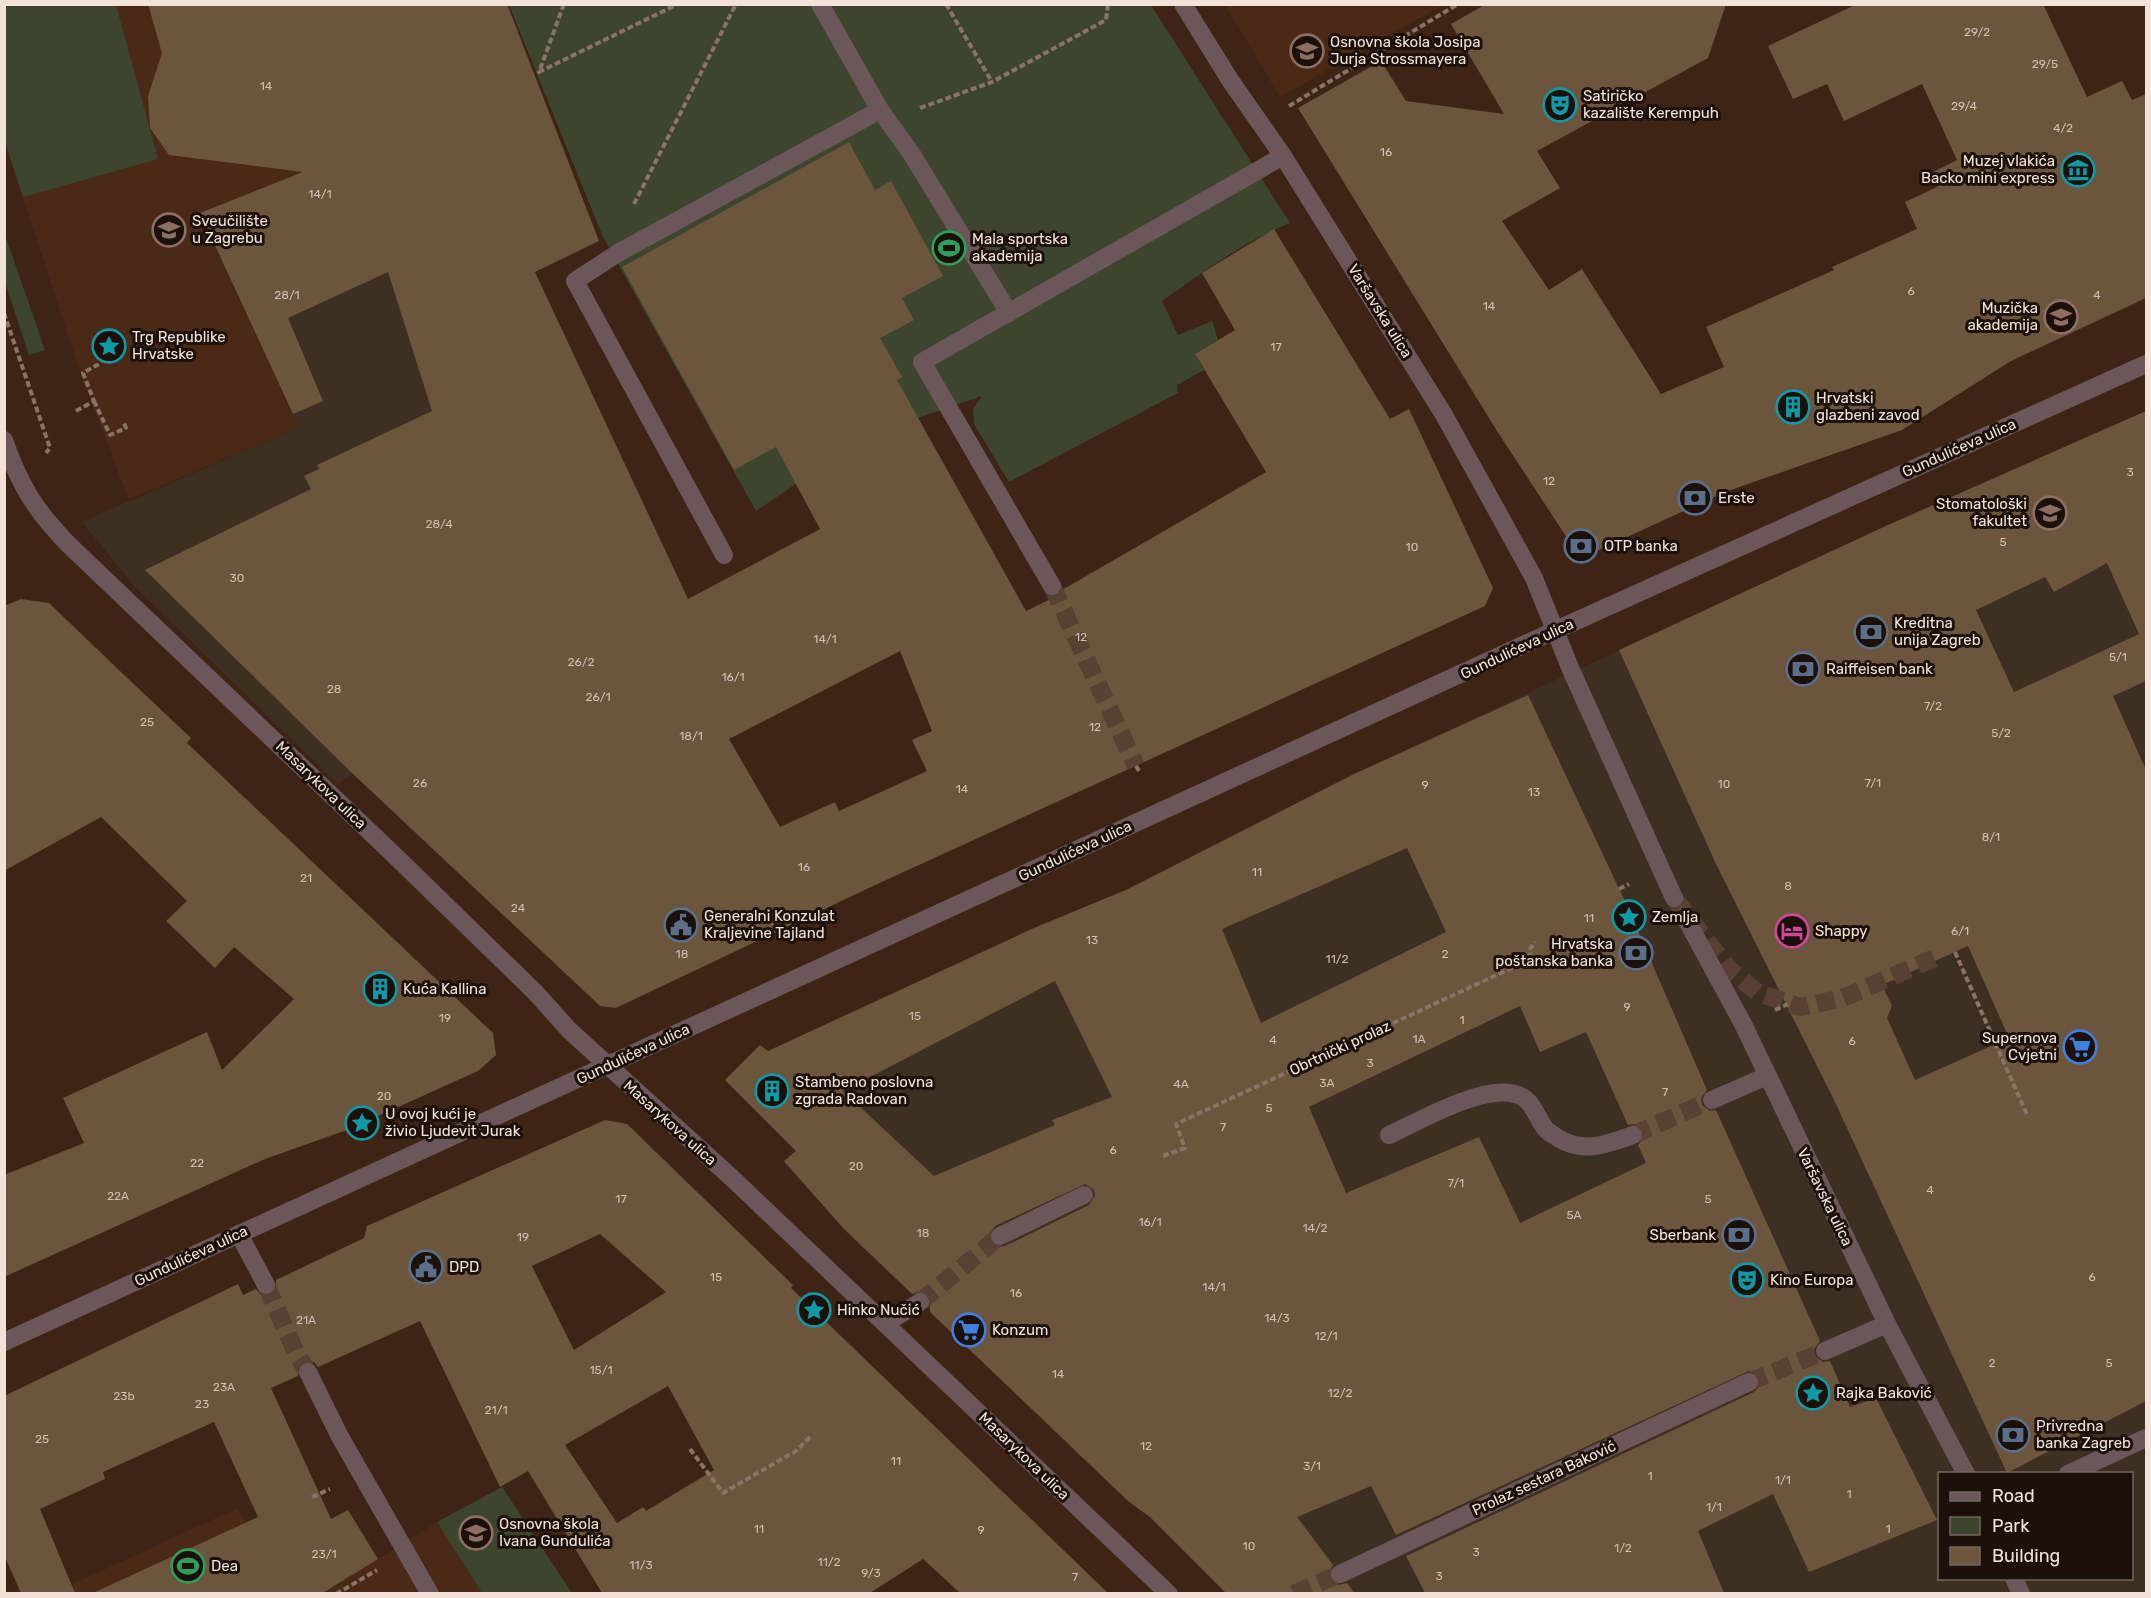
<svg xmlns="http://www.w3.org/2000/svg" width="2151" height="1598" font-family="Rubik,sans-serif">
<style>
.commercial{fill:#3e2f23;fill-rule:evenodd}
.built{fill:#4a2a17}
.green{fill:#3d452e}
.building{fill:#6b553d;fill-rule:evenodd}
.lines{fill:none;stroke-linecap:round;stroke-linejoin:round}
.minor-tunnel{stroke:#584032;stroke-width:18;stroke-dasharray:18 9;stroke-linecap:butt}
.path{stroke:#897366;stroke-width:4;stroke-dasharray:6 3;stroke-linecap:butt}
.minor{stroke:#6b565a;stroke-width:18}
.labels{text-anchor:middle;stroke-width:6;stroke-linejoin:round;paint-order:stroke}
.number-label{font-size:12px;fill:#d1bfb1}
.poi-label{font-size:15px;fill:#f3e2d8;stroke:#1c110a;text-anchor:start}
.street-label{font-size:15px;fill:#f3e2d8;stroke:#1c110a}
</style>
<rect width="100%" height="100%" fill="#3d2415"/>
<g class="commercial">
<polygon points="440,175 423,723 338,784 136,588 82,522 299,427 222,263"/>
<path d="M2146 411V1593H1226L1151 1518 844 1229 783 1162 795 1151 725 1080 760 1045 768 1051 1034 928 1128 889 1354 774 1888 525ZM1940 1474H2132V1578H1940Z"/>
</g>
<g class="built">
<polygon points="4,5 405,5 440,175 222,264 299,427 129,500 80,372 5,142"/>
<polygon points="1225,5 1443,5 1280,97"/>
<polygon points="502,1487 572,1593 323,1594 437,1522"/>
<polygon points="238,1508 285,1593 51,1594"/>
</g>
<g class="green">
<polygon points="4,5 116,5 158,159 23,197 5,142"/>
<path d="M509 5H1151L1290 223C1244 241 1202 273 1162 301L1178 335 1212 321 1218 340 1195 354 1204 370 1177 385 1178 393 1009 482 974 424 973 409 982 396 918 418 796 484 756 511 603 237Z"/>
<polygon points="4,232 45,350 29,355 5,282"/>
<polygon points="502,1487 572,1593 482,1593 437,1522"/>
</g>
<g class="building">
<path d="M148 4H507L599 241 535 272 688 599 820 529 776 447 734 470 622 267 849 142 875 190 891 181 943 276 902 298 914 320 880 338 902 377 897 380 1026 611 1057 596 1062 590 1266 472 1195 354 1235 330 1202 273 1274 229 1390 419 1409 409 1493 588 1485 606 873 886 616 1008 600 1006 352 773 145 570 311 489 304 476 319 469 317 465 432 411 388 272 288 318 323 401 293 414 200 213 303 172 169 155 150 128 148 96 162 53ZM900 651 932 731 912 740 927 771 839 811 835 802 780 827 729 739Z"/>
<polygon points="1486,4 1726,4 1708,58 1537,151 1560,188 1502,221 1549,290 1582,269 1661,394 1724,367 1706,327 1834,270 1832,267 1917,229 1905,202 1937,187 1929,174 1957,160 1922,84 1844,121 1827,84 1793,99 1768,46 1857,4 2043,4 2087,97 2122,81 2132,100 2146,94 2146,298 2011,361 1902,430 1725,492 1590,554 1573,547 1497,431 1298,108 1381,61 1406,101 1504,114 1451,24"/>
<path d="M2146 411V681L2113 696 2146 770V1401L2007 1473 1834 1100 1716 864 1619 650 1888 525ZM2107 563 2139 634 2014 692 1976 610 2045 577 2054 592ZM1968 946 2009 1038 1915 1080 1887 1018 1892 1006 1882 985Z"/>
<polygon points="21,599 49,603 120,671 191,738 187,743 493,1033 496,1055 478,1071 347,1130 265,1159 4,1277 4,1175 84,1143 63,1098 207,1032 222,1070 294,999 234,947 215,968 166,921 187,901 101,817 4,871 4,606"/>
<path d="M1528 695 1628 908 1707 1090 1701 1098 1702 1105 1710 1111 1716 1110 1820 1341 1814 1349 1815 1356 1823 1362 1830 1361 1850 1407 1876 1398 1937 1520 1809 1572 1773 1494 1698 1531 1724 1593H1425L1406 1556 1754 1392 1758 1388 1759 1378 1749 1371 1396 1535 1371 1486 1297 1517 1333 1565 1329 1572 1330 1579 1338 1585 1347 1583 1354 1593H1226L1151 1518 1128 1501 930 1312 929 1296 920 1291 912 1294 844 1229 784 1161 796 1151 725 1080 760 1045 768 1051 1034 928 1128 889 1354 774ZM1407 848 1446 932 1261 1023 1222 929ZM1055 981 1112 1097 1052 1120 1055 1125 934 1176 843 1091ZM1520 1006 1540 1052 1586 1032 1628 1125 1636 1124 1643 1131 1644 1138 1638 1145 1646 1163 1520 1223 1479 1137 1346 1193 1309 1107ZM1085 1184 1094 1190 1095 1195 1089 1205 1005 1246 999 1247 990 1241 989 1235 995 1226Z"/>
<path d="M605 1120 627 1124 793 1285 791 1288 1108 1593H960L923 1559 870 1593H602L528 1471 500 1487 420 1321 318 1367 314 1362H304L298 1366V1376L271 1388 331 1519 348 1510 378 1559 323 1593H93L258 1517 214 1422 103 1472 105 1479 40 1509 75 1593H21L4 1555V1396L238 1284 243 1295 256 1289 261 1295H271L276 1290V1280L364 1238 367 1226ZM600 1234 666 1292 574 1350 532 1266ZM668 1386 714 1470 646 1511 643 1507 617 1523 565 1445Z"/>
</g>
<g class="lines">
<g class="minor-tunnel">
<polyline points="1052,586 1136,766"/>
<polyline points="1674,898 1728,968 1758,993 1801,1007 1843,998 1939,956"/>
<polyline points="1633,1135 1712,1100"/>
<polyline points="266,1285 297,1355 308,1372"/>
<polyline points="920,1302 1000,1236"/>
<polyline points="1749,1382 1825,1351"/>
<polyline points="1294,1594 1340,1574"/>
</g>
<g class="path">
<polyline points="564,4 539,72 678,4"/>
<polyline points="946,4 992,82"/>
<polyline points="1289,106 1458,4"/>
<polyline points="920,108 992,82 1106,20 1108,4"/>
<polyline points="634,204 736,4"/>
<polyline points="4,313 50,448 46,453"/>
<polyline points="94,401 110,435 126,428 124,423"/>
<polyline points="76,411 94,401 83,373 97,365 99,369"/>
<polyline points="1136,766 1139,771"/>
<polyline points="1619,889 1629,884"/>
<polyline points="1955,952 2028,1117"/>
<polyline points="1775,1010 1788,1004"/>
<polyline points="1163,1156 1185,1148 1176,1124 1531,959 1529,950 1535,942"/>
<polyline points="690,1449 723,1493 796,1451 810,1437"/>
<polyline points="312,1497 330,1489"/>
<polyline points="336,1594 377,1570"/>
</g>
<g class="minor">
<polyline points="1183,4 1230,80 1283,156 1444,415 1534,578 1571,670 1674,898"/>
<polyline points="880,110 911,153 1009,313"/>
<path d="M4 440C20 486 35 510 69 545L390 851 535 992 569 1030 733 1179 1169 1594"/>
<polyline points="724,555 575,281 618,253 880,110 820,4"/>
<polyline points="1052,586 922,362 1283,156"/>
<polyline points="1686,919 1743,1024 1887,1324 1966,1474"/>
<polyline points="1712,1100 1767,1076"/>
<path d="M1389 1135C1420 1121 1481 1085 1515 1094 1532 1098 1535 1114 1544 1127 1547 1132 1554 1135 1558 1138 1584 1154 1607 1144 1633 1135"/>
<polyline points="239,1234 266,1285"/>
<polyline points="1000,1236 1084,1195"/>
<polyline points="885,1324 920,1302"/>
<polyline points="4,1342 1556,630 2146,364"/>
<polyline points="1825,1351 1887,1324"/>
<polyline points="308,1372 339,1435 430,1594"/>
<polyline points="2068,1474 2146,1438"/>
<polyline points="1340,1574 1749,1382"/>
<polyline points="2014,1578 2021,1594"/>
</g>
</g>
<defs>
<g id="school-ring" transform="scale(1.725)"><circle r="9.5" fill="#1c110a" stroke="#8d6e63" stroke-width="1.5"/><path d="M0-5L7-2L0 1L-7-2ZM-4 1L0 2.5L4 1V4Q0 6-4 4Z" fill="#8d6e63"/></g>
<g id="theatre-ring" transform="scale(1.725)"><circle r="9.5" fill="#1c110a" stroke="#0f9aa8" stroke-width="1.5"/><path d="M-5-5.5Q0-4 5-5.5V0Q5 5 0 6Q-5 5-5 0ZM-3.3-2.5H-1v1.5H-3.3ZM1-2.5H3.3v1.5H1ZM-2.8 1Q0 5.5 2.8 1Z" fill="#0f9aa8"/></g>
<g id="museum-ring" transform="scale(1.725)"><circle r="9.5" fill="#1c110a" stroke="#0f9aa8" stroke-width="1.5"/><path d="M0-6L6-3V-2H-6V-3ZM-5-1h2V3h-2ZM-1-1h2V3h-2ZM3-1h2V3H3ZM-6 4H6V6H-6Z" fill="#0f9aa8"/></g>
<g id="university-ring" transform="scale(1.725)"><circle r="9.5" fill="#1c110a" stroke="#8d6e63" stroke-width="1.5"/><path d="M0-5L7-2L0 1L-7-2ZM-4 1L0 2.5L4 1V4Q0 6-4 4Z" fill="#8d6e63"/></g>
<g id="stadium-ring" transform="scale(1.725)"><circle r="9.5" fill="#1c110a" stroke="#2e9e5b" stroke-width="1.5"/><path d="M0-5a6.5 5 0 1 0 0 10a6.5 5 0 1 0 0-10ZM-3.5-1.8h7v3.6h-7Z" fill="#2e9e5b"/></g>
<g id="sight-ring" transform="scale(1.725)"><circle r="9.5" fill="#1c110a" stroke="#0f9aa8" stroke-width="1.5"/><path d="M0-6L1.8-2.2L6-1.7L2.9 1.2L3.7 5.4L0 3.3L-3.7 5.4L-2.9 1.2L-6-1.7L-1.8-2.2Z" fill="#0f9aa8"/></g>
<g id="building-ring" transform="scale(1.725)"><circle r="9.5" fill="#1c110a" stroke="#0f9aa8" stroke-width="1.5"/><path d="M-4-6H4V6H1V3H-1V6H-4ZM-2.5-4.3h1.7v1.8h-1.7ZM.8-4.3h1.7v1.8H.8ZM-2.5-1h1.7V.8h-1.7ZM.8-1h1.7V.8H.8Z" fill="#0f9aa8"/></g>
<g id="bank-ring" transform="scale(1.725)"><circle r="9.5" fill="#1c110a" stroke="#5c6f8a" stroke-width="1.5"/><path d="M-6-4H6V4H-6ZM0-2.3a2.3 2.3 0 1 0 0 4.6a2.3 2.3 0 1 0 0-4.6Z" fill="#5c6f8a"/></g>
<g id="civic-ring" transform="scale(1.725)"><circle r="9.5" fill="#1c110a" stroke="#5c6f8a" stroke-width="1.5"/><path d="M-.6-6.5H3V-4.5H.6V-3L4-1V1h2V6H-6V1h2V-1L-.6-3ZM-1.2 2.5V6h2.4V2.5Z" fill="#5c6f8a"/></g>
<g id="hotel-ring" transform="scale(1.725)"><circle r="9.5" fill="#1c110a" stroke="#d1479c" stroke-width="1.5"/><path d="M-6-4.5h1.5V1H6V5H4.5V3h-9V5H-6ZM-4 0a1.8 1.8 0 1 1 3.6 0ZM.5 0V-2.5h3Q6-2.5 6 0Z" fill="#d1479c"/></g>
<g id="supermarket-ring" transform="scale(1.725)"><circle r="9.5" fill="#1c110a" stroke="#3f7fe0" stroke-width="1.5"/><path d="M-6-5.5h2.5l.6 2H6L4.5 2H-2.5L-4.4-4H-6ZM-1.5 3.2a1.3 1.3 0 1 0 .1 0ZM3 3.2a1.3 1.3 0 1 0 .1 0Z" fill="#3f7fe0"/></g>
</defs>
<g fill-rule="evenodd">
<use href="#school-ring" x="1307" y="51"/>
<use href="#theatre-ring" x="1560" y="105"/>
<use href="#museum-ring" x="2078" y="170"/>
<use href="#university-ring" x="169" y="230"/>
<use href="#stadium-ring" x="949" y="248"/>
<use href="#university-ring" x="2061" y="317"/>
<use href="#sight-ring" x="109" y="346"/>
<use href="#building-ring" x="1793" y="407"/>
<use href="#bank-ring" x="1695" y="498"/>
<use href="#university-ring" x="2050" y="513"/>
<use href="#bank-ring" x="1581" y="546"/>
<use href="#bank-ring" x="1871" y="632"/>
<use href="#bank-ring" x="1803" y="669"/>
<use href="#sight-ring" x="1629" y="917"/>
<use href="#civic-ring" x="681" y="925"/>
<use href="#hotel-ring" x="1792" y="931"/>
<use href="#bank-ring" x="1636" y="953"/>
<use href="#building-ring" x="380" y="989"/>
<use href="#supermarket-ring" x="2080" y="1047"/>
<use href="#building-ring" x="772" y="1091"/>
<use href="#sight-ring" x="362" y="1123"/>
<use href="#bank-ring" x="1739" y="1235"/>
<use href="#civic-ring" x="426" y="1267"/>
<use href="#theatre-ring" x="1747" y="1280"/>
<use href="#sight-ring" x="814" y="1310"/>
<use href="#supermarket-ring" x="969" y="1330"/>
<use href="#sight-ring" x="1813" y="1393"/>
<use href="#bank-ring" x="2013" y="1435"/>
<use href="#school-ring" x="476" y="1533"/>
<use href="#stadium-ring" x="188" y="1566"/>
</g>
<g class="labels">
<g class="number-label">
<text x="1977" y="36">29/2</text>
<text x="2045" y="68">29/5</text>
<text x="266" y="90">14</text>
<text x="1964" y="110">29/4</text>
<text x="2063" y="132">4/2</text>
<text x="1386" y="156">16</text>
<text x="320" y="198">14/1</text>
<text x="1911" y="295">6</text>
<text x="287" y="299">28/1</text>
<text x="2097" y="299">4</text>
<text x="1489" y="310">14</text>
<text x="1276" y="351">17</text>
<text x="2130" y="476">3</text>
<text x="1549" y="485">12</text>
<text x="439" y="528">28/4</text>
<text x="2003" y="546">5</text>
<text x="1412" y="551">10</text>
<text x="237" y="582">30</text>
<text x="1081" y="641">12</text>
<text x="825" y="643">14/1</text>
<text x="2118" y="661">5/1</text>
<text x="581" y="666">26/2</text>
<text x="733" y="681">16/1</text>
<text x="334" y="693">28</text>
<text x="598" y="701">26/1</text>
<text x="1933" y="710">7/2</text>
<text x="147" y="726">25</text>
<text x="1095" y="731">12</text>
<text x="2001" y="737">5/2</text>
<text x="691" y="740">18/1</text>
<text x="420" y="787">26</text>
<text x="1873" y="787">7/1</text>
<text x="1724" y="788">10</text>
<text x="1425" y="789">9</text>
<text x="962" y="793">14</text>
<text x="1534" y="796">13</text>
<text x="1991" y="841">8/1</text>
<text x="804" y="871">16</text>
<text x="1257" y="876">11</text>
<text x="306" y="882">21</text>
<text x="1788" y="890">8</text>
<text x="518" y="912">24</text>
<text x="1589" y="922">11</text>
<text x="1960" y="935">6/1</text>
<text x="1092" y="944">13</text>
<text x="682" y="958">18</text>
<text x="1445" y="958">2</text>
<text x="1337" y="963">11/2</text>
<text x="1627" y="1011">9</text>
<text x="915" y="1020">15</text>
<text x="445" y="1022">19</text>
<text x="1462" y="1024">1</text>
<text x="1419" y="1043">1A</text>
<text x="1273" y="1044">4</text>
<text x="1852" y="1045">6</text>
<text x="1370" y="1067">3</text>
<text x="1327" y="1087">3A</text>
<text x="1181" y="1088">4A</text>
<text x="1665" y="1096">7</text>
<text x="384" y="1100">20</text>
<text x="1269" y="1112">5</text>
<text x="1223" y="1131">7</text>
<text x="1113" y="1154">6</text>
<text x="197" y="1167">22</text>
<text x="856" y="1170">20</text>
<text x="1456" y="1187">7/1</text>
<text x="1930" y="1194">4</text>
<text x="118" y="1200">22A</text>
<text x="621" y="1203">17</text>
<text x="1708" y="1203">5</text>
<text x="1574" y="1219">5A</text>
<text x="1150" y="1226">16/1</text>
<text x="1315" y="1232">14/2</text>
<text x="923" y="1237">18</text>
<text x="523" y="1241">19</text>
<text x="716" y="1281">15</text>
<text x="2092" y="1281">6</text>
<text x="1214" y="1291">14/1</text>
<text x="1016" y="1297">16</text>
<text x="1277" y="1322">14/3</text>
<text x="306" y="1324">21A</text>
<text x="1326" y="1340">12/1</text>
<text x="1992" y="1367">2</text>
<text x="2109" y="1367">5</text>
<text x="601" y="1374">15/1</text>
<text x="1058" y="1378">14</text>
<text x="224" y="1391">23A</text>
<text x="1340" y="1397">12/2</text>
<text x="124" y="1400">23b</text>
<text x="202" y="1408">23</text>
<text x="496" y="1414">21/1</text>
<text x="42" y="1443">25</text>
<text x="1146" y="1450">12</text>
<text x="896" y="1465">11</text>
<text x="1312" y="1470">3/1</text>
<text x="1650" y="1480">1</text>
<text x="1783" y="1484">1/1</text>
<text x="1849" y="1498">1</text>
<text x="1714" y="1511">1/1</text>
<text x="759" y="1533">11</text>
<text x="1888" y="1533">1</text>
<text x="981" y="1534">9</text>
<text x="1249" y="1550">10</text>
<text x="1623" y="1552">1/2</text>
<text x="1476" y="1556">3</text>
<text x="324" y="1558">23/1</text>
<text x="829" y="1566">11/2</text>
<text x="641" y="1569">11/3</text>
<text x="871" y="1577">9/3</text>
<text x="1439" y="1580">3</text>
<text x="1075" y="1581">7</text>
</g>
<g class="poi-label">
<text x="1330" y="47">Osnovna škola Josipa<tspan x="1330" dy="17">Jurja Strossmayera</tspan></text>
<text x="1583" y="101">Satiričko<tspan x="1583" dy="17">kazalište Kerempuh</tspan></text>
<text x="2055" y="166" text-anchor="end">Muzej vlakića<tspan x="2055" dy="17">Backo mini express</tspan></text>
<text x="192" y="226">Sveučilište<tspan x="192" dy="17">u Zagrebu</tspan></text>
<text x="972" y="244">Mala sportska<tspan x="972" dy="17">akademija</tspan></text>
<text x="2038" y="313" text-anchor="end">Muzička<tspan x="2038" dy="17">akademija</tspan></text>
<text x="132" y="342">Trg Republike<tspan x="132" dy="17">Hrvatske</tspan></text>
<text x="1816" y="403">Hrvatski<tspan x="1816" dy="17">glazbeni zavod</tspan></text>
<text x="1718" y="503">Erste</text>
<text x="2027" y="509" text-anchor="end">Stomatološki<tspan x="2027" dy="17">fakultet</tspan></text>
<text x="1604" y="551">OTP banka</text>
<text x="1894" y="628">Kreditna<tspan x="1894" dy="17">unija Zagreb</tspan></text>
<text x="1826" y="674">Raiffeisen bank</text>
<text x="704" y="921">Generalni Konzulat<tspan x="704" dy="17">Kraljevine Tajland</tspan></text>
<text x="1652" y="922">Zemlja</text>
<text x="1815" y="936">Shappy</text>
<text x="1613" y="949" text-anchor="end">Hrvatska<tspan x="1613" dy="17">poštanska banka</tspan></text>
<text x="403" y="994">Kuća Kallina</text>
<text x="2057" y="1043" text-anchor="end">Supernova<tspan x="2057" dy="17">Cvjetni</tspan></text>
<text x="795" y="1087">Stambeno poslovna<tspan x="795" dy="17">zgrada Radovan</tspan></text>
<text x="385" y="1119">U ovoj kući je<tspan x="385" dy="17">živio Ljudevit Jurak</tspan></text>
<text x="1716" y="1240" text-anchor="end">Sberbank</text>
<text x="449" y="1272">DPD</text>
<text x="1770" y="1285">Kino Europa</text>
<text x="837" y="1315">Hinko Nučić</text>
<text x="992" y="1335">Konzum</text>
<text x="1836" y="1398">Rajka Baković</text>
<text x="2036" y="1431">Privredna<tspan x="2036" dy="17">banka Zagreb</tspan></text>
<text x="499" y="1529">Osnovna škola<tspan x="499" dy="17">Ivana Gundulića</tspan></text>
<text x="211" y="1571">Dea</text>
</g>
<g class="street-label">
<text transform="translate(1380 311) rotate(58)" y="5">Varšavska ulica</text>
<text transform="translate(1959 448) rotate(-24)" y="5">Gundulićeva ulica</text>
<text transform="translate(1517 649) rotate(-25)" y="5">Gundulićeva ulica</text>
<text transform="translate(321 785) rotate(44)" y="5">Masarykova ulica</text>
<text transform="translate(1075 851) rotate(-25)" y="5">Gundulićeva ulica</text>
<text transform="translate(1340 1048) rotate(-25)" y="5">Obrtnički prolaz</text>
<text transform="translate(633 1054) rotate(-25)" y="5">Gundulićeva ulica</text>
<text transform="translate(670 1123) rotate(42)" y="5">Masarykova ulica</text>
<text transform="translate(1825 1197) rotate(64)" y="5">Varšavska ulica</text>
<text transform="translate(191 1256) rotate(-25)" y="5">Gundulićeva ulica</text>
<text transform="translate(1024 1456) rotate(44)" y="5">Masarykova ulica</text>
<text transform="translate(1544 1478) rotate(-25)" y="5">Prolaz sestara Baković</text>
</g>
</g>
<rect width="2151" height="1598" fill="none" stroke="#f3e2d8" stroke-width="12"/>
<rect x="1938" y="1472" width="195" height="108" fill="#1c110a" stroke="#72655c" stroke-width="1.5"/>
<rect x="1950" y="1492" width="30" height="9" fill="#6b565a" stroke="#72655c" stroke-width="1.5"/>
<text x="1992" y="1502" font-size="18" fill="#f3e2d8">Road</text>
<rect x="1950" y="1517" width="30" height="18" fill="#3d452e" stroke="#72655c" stroke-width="1.5"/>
<text x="1992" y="1532" font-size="18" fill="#f3e2d8">Park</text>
<rect x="1950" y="1547" width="30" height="18" fill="#6b553d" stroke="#72655c" stroke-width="1.5"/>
<text x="1992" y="1562" font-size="18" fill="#f3e2d8">Building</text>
</svg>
